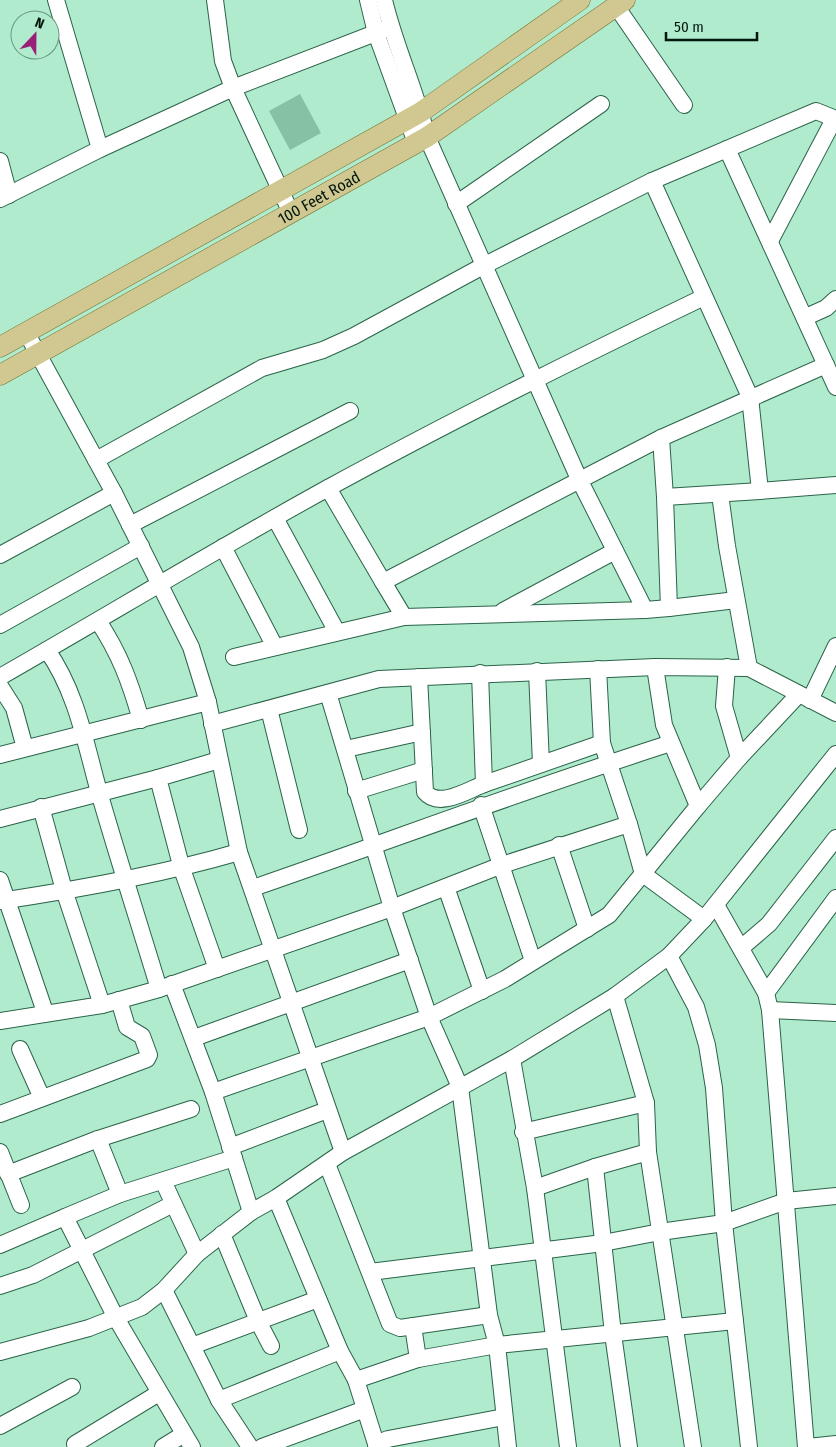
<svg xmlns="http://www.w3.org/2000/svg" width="836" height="1447" font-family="'Fira Sans Condensed',sans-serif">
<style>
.building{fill:#87c1a4}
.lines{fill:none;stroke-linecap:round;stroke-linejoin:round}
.minor-casing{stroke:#2a6349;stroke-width:18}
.major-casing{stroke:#737232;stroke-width:21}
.minor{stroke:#fff;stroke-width:16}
.major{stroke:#d0c890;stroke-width:20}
.labels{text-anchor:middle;stroke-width:5;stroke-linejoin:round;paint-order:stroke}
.street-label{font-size:16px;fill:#01160c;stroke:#b0ebcd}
</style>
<rect width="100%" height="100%" fill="#b0ebcd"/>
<polygon class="building" points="300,94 321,133 290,150 269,111"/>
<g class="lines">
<g class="minor-casing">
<g id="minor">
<polyline points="56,0 100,149"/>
<polyline points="215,0 223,61 233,88 391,27"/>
<polyline points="368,0 376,33 416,143"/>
<polyline points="616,6 684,105"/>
<polyline points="727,149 836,387"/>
<polyline points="0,161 9,195"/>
<polyline points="652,181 750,397 760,491 836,485"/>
<polyline points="0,199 100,149 233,88 291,213"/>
<polyline points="456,204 601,104"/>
<polyline points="806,317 826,308 836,299"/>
<polyline points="26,332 114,493 191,647 208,702 239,852 343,1152"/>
<polyline points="661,438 665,497 760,491"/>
<polyline points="96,460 262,368 323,350 354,336 483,266 652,181 816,111 831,117 831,125 770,241"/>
<polyline points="328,488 383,582"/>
<polyline points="720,494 727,546 749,668"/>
<polyline points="275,518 337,632"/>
<polyline points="130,525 350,411"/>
<polyline points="223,547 275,647"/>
<polyline points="0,555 114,493"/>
<polyline points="669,608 736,600"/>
<polyline points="645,610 669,608 665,497"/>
<polyline points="503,611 615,551"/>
<polyline points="404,617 383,582 661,438 826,365"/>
<path d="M98 621C120 654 130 682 141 720"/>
<polyline points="0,625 141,546"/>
<path d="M47 650C77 693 85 742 99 792 118 858 139 923 159 989"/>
<path d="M234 657 404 617 645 610 579 479 427 137C416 90 395 47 384 0"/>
<polyline points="727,667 724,706 739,758"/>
<polyline points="598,669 602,743 629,824"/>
<polyline points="537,671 541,764"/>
<path d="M0 677C110 614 217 549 328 488 451 421 577 358 704 297"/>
<path d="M419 677 425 792C439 809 468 790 484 784L480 673"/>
<polyline points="0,686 14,708 25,748"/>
<polyline points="328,693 392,908 429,1017 460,1087 489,1315 497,1345 508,1447"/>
<polyline points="810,700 836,646"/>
<polyline points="269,709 299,830"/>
<polyline points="212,724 379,679 655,667 749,668 836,713"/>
<polyline points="346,749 422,732"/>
<polyline points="0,755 208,702"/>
<polyline points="484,784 602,743"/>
<polyline points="356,791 424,770"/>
<polyline points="481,805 533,961"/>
<polyline points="698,806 739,758 799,694"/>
<polyline points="41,807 64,890 102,1005"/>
<polyline points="0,819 158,778"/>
<polyline points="559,845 587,929"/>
<polyline points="0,880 45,1012"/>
<polyline points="446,887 482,991"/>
<path d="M253 888C392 840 530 788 671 743"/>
<path d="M0 901C81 889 160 875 239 852"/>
<polyline points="716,905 766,993 770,1010 806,1447"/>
<polyline points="741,948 769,924 836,838"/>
<polyline points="669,956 696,1007 707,1045 714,1088 724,1223 749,1447"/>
<polyline points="217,969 182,869 158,778 219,760"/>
<polyline points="172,984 213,1092 251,1212"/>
<polyline points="766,993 836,898"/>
<polyline points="615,996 646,1103 648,1152 693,1447"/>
<polyline points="770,1010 836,1013"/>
<polyline points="0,1021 102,1005 159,989 392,908 502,865 629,824 643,874 704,919"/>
<polyline points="194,1038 410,960"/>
<polyline points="20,1049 42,1098"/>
<polyline points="512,1059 535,1188 568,1447"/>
<polyline points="213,1092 429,1017 505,979 609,915 698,806 664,725 655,667"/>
<polyline points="0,1114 147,1059 149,1055 142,1036 127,1027 119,1000"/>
<polyline points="523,1132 646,1103"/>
<polyline points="98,1139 120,1194"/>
<polyline points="230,1147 327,1110"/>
<polyline points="0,1152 21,1205"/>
<polyline points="327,1164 390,1324 400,1328 489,1315"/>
<polyline points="8,1174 98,1139 191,1109"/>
<polyline points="163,1181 197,1254"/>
<polyline points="535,1188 595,1167"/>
<polyline points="276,1198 340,1351 356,1380 377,1447"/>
<polyline points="65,1217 120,1194 234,1158"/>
<polyline points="222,1234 258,1321 271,1346"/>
<polyline points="0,1245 65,1217 116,1318 192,1447"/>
<polyline points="370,1272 603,1243 660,1232 724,1223 786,1201 836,1196"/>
<polyline points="0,1286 33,1275 173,1204"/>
<polyline points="164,1290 219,1400 250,1447"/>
<polyline points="413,1326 418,1359"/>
<polyline points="192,1346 318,1299"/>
<polyline points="0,1352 89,1328 142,1307 164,1290 197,1254 251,1212 276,1198 343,1152 512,1059 615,996 669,956 704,919 836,754"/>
<polyline points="356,1380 418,1359 497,1345 735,1321"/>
<polyline points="219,1400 340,1351"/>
<polyline points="0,1426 72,1387"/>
<polyline points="75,1444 159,1393"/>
<polyline points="376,1444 388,1439 504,1417"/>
<polyline points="163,1447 184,1434"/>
<polyline points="262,1447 365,1409"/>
<polyline points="629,1447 613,1334 595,1167 648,1152"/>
<polyline points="808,1447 836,1444"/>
</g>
</g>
<g class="major-casing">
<g id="major">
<polyline points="0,347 421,112 580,0"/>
<path id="s1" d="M0 375 427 137 625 0"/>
</g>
</g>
<use href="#minor" class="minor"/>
<use href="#major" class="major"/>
</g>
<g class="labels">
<g class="street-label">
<text dy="6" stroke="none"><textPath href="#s1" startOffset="365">100 Feet Road</textPath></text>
</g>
</g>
<g transform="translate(35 35) rotate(22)"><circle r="24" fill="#b0ebcd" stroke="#6a9680"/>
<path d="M0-4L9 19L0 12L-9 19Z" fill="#9a1f78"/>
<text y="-8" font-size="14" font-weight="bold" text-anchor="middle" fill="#01160c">N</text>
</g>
<path d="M666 32v8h91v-8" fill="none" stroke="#01160c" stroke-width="2.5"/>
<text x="674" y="32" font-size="15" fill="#01160c" stroke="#b0ebcd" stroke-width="4" paint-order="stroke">50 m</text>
</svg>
